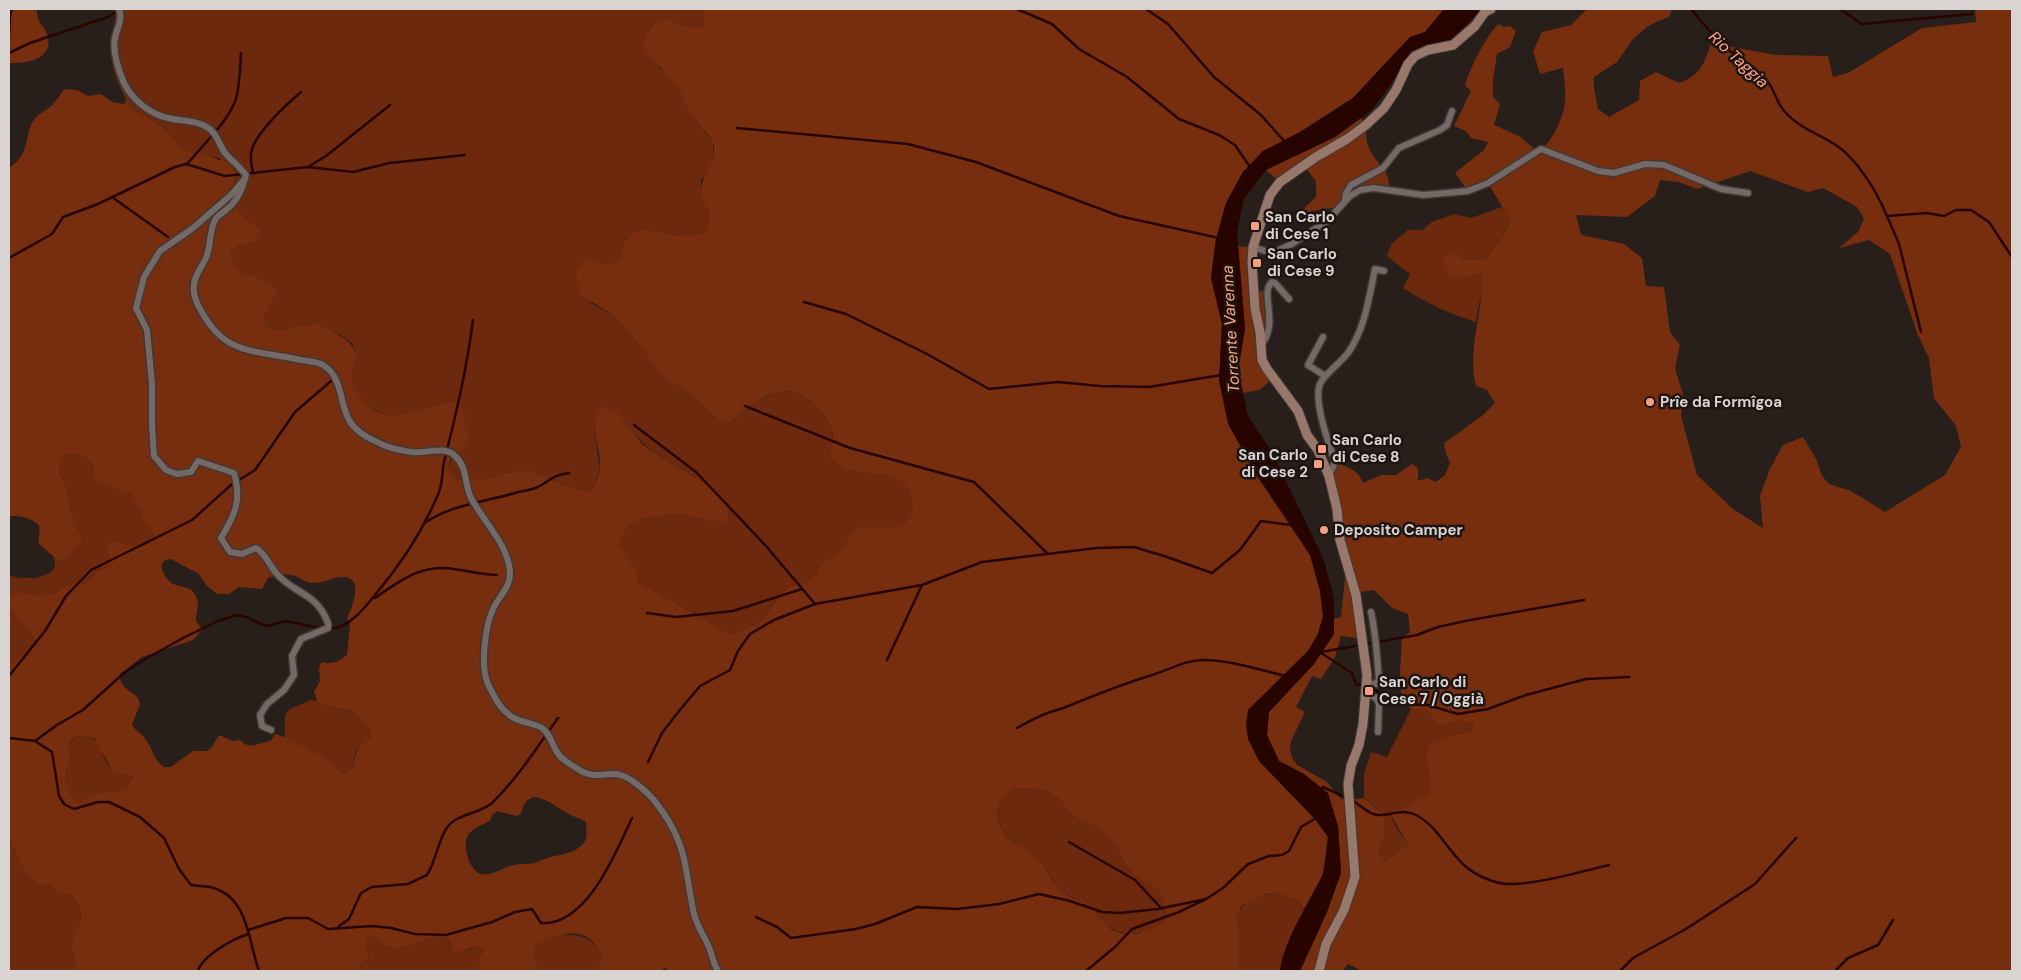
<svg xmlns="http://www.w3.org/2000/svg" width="2021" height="980" font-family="'DM Sans',sans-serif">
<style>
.green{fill:#6c290d}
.forest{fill:#762e0f;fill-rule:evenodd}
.water{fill:#280400}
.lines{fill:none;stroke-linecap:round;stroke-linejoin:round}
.stream{stroke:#280400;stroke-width:2.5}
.street-casing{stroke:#403937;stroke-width:9}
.secondary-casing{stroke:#403937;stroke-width:11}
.street{stroke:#746965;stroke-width:6}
.secondary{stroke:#99786c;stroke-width:9}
.poi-dot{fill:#f3a082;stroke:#1e1512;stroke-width:2}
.labels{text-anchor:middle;stroke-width:5;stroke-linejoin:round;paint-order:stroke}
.poi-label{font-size:15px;font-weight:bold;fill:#d9d3d1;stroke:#1e1512;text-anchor:start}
.water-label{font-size:16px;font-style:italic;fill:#fda687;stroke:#1e1512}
</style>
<rect width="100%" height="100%" fill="#281f1b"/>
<g class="green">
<path d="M114 9H704V26C689 28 681 26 667 18L655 22 647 33 658 67 669 75 677 86 696 121 713 142V157L709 170 701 181V195L707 207 710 220 705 232 693 236H680L643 229 631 235 623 244 624 257 612 265 599 264 591 303 614 316 641 347 657 370 667 380 690 394 719 421H733C743 412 754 401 767 396 774 393 785 390 793 392 809 395 826 413 831 428 835 438 831 448 829 458 849 477 867 470 892 475 904 478 917 496 913 509 911 517 906 522 900 527H873L849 536 843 548 834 558 822 562 816 574 805 583 792 586 781 594 765 617 754 625 730 634 637 581V572L620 544C622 540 622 536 624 532 633 515 674 514 691 516 705 519 715 525 729 520L728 508 713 488 652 452 632 432 594 429 600 469 592 492 567 486 529 470 503 473 490 478 460 480 447 470 464 425 466 412C452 412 438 412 424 412 413 412 404 416 393 416 376 414 354 399 351 381 350 372 354 362 357 355L352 343 341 335 329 330 318 322 281 330 269 327 263 316 269 282 244 273 234 265 231 252 241 244 250 223C235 209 230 196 236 175L219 158 194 153 182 148 164 128 153 121 124 104 126 99C117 83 109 62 111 43 112 31 117 22 114 9Z"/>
<path d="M1502 207 1510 219 1503 235 1486 259 1464 260 1461 278 1481 273 1482 288 1476 322C1449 314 1427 303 1403 288L1410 274 1387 256 1392 243 1408 230H1422L1432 222 1454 214 1471 218Z"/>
<path d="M74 454 87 459 92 464V470L98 482C107 485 125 489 131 496 141 508 141 520 153 533L152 540C142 551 123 544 110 540L106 546 110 559 109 565 105 570 94 574 85 583 67 585 55 593 49 595 35 596 23 592 9 607C16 620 29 627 35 640L31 649 9 665V575C22 581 62 580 54 557L62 561 80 533 73 522 66 484 59 472 62 459 67 455Z"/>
<path d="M310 700 317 701 341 709 353 711 370 731 371 738 356 750 352 769 346 773 334 768 320 754 308 750 285 737C284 705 285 713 310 700Z"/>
<polygon points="1411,709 1426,709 1439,726 1456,721 1473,722 1471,732 1454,735 1430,774 1432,792 1403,808 1389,812 1396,827 1408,844 1385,861 1378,851 1384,838 1379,810 1364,798 1364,774 1371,752 1387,757"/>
<path d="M81 735C107 739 97 755 111 768 117 774 124 773 132 777 128 808 90 779 81 805 76 799 69 794 67 787 64 776 68 770 69 760 69 748 67 739 81 735Z"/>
<path d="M1015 788C1028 789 1041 788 1052 794 1061 799 1064 806 1070 813 1080 824 1096 824 1106 834 1118 846 1123 863 1135 875 1142 882 1154 884 1160 893 1164 900 1165 911 1167 919L1157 928 1144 932 1131 934 1118 932 1105 925 1087 905 1061 891 1044 867 1003 833 999 820 998 807 1004 795Z"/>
<polygon points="9,838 20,864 60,893 72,896 80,907 81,920 71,944 77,971 9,971"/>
<path d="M1277 893 1297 900 1304 909 1282 959 1280 971H1239V930L1236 917C1245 898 1256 895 1277 893Z"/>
<path d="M561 934C582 936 591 935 602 956L598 968 600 971H539L534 955V948L544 939Z"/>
<polygon points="442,935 448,939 450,945 467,950 479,946 484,950 477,962 480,967 479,971 358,971 359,966 369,957 366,944 368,938 375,936 384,945 399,949"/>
</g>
<g class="forest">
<path d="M9 9H37C36 24 45 25 48 37 53 60 24 64 9 63Z"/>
<path d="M704 9H1444L1425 32 1410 37 1353 98 1300 132 1263 151 1243 172 1226 203 1216 239 1211 278 1222 324 1219 380 1294 530 1310 555 1320 591 1323 616 1318 634 1308 651 1248 710 1259 761 1315 819 1328 837 1323 874 1304 909 1297 900 1277 893 1265 894 1242 905 1236 917 1239 930V971H670L665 968 659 971H600L598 968 602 956C598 949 594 941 587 937 571 929 546 936 534 948V955L539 971H479L480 967 477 962 484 950 479 946 460 951H454L448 939 442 935 399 949 383 945 375 936 368 938 366 944 369 957 359 966 358 971H77L71 944 81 920 80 907 72 896 60 893 49 885 37 884 20 864 9 838V665L31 649 35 640C29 627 16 620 9 607L12 595 23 592 35 596 55 593 67 585 85 583 99 570H105C112 562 109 555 106 546L110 540C123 544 142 551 152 540L153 533 144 523 140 511 130 494 98 482 94 477 92 464 87 459 74 454 67 455 62 459 59 472 66 484 73 522 80 533 81 540 67 557 62 561 54 557 38 543C39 538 40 531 39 526 35 519 15 514 9 517V168C33 152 22 134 36 117 39 114 43 112 46 110 54 105 59 97 64 89L77 90 88 96 101 94 112 102 124 104 153 121 164 128 182 148 194 153 207 155 230 164 236 175C228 201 239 217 261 230L255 242 241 244 231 252 234 265 244 273 269 282 277 292 263 316 269 327 281 330 318 322C335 336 347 333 357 355 351 372 348 382 361 398 390 434 423 403 458 402L466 412 464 425 469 437 466 446 451 457 447 469 459 480 490 478 503 473 529 470 567 486 592 492C594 485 599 476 600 469 602 444 586 432 602 406L616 411 641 443 652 452 713 488 723 496 728 508 729 521C713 524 706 519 691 516 674 514 633 515 624 532 622 536 622 540 620 544L637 572V581L730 634 754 625 765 617 781 594 792 586 805 583 816 574 822 562 834 557 843 548 849 536 859 527H899C902 525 906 522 908 519 919 505 910 483 895 477 890 474 885 475 880 474 859 473 844 472 829 458 831 448 835 438 831 428 826 413 809 395 793 392 785 390 774 393 766 396 754 401 743 412 732 421H719L690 394 667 380 657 370 641 347 614 316 581 295 576 282 577 269 587 258C603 266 608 267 623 257V244L632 234 643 229 680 236H693L705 232C717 206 700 208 701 190 702 173 718 161 713 143 711 136 701 128 697 122 688 111 684 97 676 85 665 69 652 64 643 45L647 33 655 22 667 18C681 26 689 28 704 26ZM171 559 199 574 207 586 217 594H229L239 587 262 589 268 578C277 575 285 573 295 576 301 578 306 583 313 583 323 583 332 578 341 577 365 575 353 606 347 618L350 624 347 655C339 661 332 665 322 662L319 668 320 681 314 692 317 701 328 706 353 711 370 731 371 738C353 749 358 751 352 769L346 773C334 770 331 761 321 755 317 752 311 752 307 749 296 743 288 737 275 734L271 741C259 742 250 751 240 740L233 741 219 735 212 747 207 751H193L171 767H164C154 760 153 750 146 740 142 733 136 732 132 725L140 704 138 698C130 689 119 688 120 674L142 657 193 640 202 630C200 627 197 623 196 620 195 612 202 604 194 593 186 581 168 594 161 565L165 560ZM81 735 94 738 113 772 132 776C129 806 92 780 81 804 76 800 70 795 68 789 63 777 67 773 69 761 70 749 65 739 81 735ZM1015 788C1028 789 1041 788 1052 794 1061 799 1064 806 1070 813 1080 824 1096 824 1106 834 1118 846 1123 863 1135 875 1142 882 1154 884 1160 893 1164 900 1165 911 1167 919 1154 930 1135 938 1117 932 1103 927 1098 912 1086 904 1078 899 1067 897 1060 889 1050 879 1045 865 1034 856 1025 848 1007 841 1002 830 994 810 997 799 1015 788ZM533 797C549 798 557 809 571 815 576 818 581 818 586 822 586 828 588 836 585 841 577 854 560 854 547 858 544 859 540 861 537 862 530 865 521 863 514 865 503 867 493 876 482 874 469 872 462 845 468 835 473 828 482 825 490 821L492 815 497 811 517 816 522 812C523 804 526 800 533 797Z"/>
<path d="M1587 9H1672L1670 16 1648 26 1632 40 1617 62 1594 77V88L1598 109 1609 117 1639 100 1640 81 1656 72 1679 83C1701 75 1704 64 1711 43L1776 55 1828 56 1833 77 1848 73 1922 28 1976 22 1975 9H2012V971H1362L1348 964 1342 971H1300L1327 912 1341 873 1338 826 1304 774 1279 761 1267 735 1269 712 1314 664 1334 634V619L1341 617 1345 579 1329 476 1335 462C1347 467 1359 470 1363 483L1381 475H1396L1412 464 1418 468V481L1427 478 1436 482 1445 475 1450 463 1446 454 1444 443 1482 416 1495 403 1487 390 1476 386C1466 348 1485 311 1481 273L1461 278 1450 276 1443 258 1453 251 1464 260 1486 259 1503 235 1510 220 1488 183 1468 191 1455 173 1484 150 1488 142 1471 138 1466 131 1454 126 1471 91 1465 85C1470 69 1487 33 1499 24L1503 27 1510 26 1516 31 1510 47 1497 54 1493 80V97L1500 104 1494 125 1519 136 1537 151C1551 146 1561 121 1564 108 1567 95 1564 80 1563 68L1540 74 1533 51 1542 32 1571 25ZM1750 171 1808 192 1823 188 1857 207 1864 219 1858 232 1839 248 1869 240 1890 254 1918 335 1929 358 1934 398 1956 426 1961 447 1945 475 1885 512 1851 491 1829 484 1822 476 1816 459 1803 437 1783 445 1770 469 1760 496 1763 528 1733 509 1697 475 1681 416 1683 395 1675 368 1680 345 1670 332 1664 287 1646 286 1642 258 1624 244 1581 235 1576 215 1627 217 1655 196 1660 180 1679 182 1697 189ZM1374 590 1392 608 1408 614 1410 632 1402 638 1400 671 1401 694 1411 709H1426L1439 726 1456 721 1473 723 1471 732 1454 735 1431 743 1427 753 1431 792 1403 808 1389 812 1408 844 1385 861 1378 851 1384 838V815L1364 798 1349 800 1340 798 1327 782 1297 765 1293 760 1290 750 1291 741 1305 712 1296 707 1312 676 1321 679 1335 657 1341 636 1362 639 1355 593Z"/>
<path d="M1361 118C1369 129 1364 137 1369 148 1376 165 1391 169 1389 190H1360L1340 207 1311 211 1302 218 1298 214 1316 197V181L1304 166 1280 182 1266 170 1335 137Z"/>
<polygon points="1238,246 1253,248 1253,290 1267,292 1270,313 1261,346 1262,360 1274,378 1259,390 1243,393 1238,370 1245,329"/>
</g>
<path class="water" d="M1444 9H1482L1451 40 1416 49 1372 110 1335 137 1266 170 1244 199 1237 232 1245 329 1238 370 1248 416 1272 452 1324 560 1334 598V634L1314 664 1269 712 1267 735 1279 761 1304 774 1328 793 1338 826 1341 873 1327 912 1300 971H1280C1285 936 1308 907 1322 876 1326 865 1326 849 1328 837L1315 819 1259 761 1248 739 1246 725 1248 710 1308 651 1318 634 1323 616 1320 591 1310 555 1259 479 1228 424 1219 380 1222 324 1211 278 1216 239 1226 203 1243 172 1263 151 1300 132 1353 98 1410 37 1425 32Z"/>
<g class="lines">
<g class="stream">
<polyline points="1017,9 1052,24 1079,49 1127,77 1179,119 1219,135 1235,145 1250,167"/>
<polyline points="1146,9 1168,24 1214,77 1261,115 1285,142"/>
<path d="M1691 9C1703 24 1715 38 1730 51 1743 61 1758 68 1768 82 1775 91 1777 104 1785 112 1799 128 1819 134 1836 145 1858 160 1877 192 1887 216L1927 213 1944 216 1956 210H1971L1989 222 2012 257"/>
<polyline points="1840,9 1862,24 1972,14"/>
<polyline points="9,38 10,16 12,9"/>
<polyline points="9,53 30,43 108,17 118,11"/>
<polyline points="737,128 908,144 976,162 1119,216 1219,238"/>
<path d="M187 164C202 146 228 122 236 99 240 84 240 68 241 53"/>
<polyline points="308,167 326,156 390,105"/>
<path d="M253 173C252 167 250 160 251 153 254 134 287 104 301 92"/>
<polyline points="112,197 168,237"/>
<polyline points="1887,216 1899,244 1921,332"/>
<polyline points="9,258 52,234 63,217 98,204 175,167 186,164 225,176 308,167 353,172 389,163 465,155"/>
<polyline points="804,302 846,314 927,354 989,389 1058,382 1100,386 1149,387 1221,375"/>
<polyline points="745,406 850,448 974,482 1047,553"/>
<polyline points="634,425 696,472 766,546 815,604"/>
<path d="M426 522C454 504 484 502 515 493 522 491 531 490 538 487 552 480 552 475 569 473"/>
<path d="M375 598C401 580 421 564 454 569 469 571 482 575 497 575"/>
<polyline points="647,613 676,617 733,611 802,589"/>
<path d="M328 629C348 629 363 610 375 595 401 564 424 529 439 492 443 482 442 471 444 462 456 414 467 368 473 320"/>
<polyline points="1318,651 1352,673 1356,684 1364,686"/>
<polyline points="1321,652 1417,635 1438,627 1465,621 1584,600"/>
<polyline points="887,660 922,585"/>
<polyline points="9,676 45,631 66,596 91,570 192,520 231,485 255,470 295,412 331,381"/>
<polyline points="1369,687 1400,704 1428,705 1458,714 1488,709 1526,695 1586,679 1629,677"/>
<path d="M1017 728C1026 723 1035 718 1045 714 1052 711 1059 710 1066 707 1095 695 1123 684 1152 675 1170 670 1184 660 1203 660 1230 660 1259 670 1286 676"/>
<path d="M9 738 35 741 52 752 59 796 64 804 74 809 98 802H109L140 817 164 838 179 869 191 885C197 886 204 886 210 887 249 896 248 941 259 971"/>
<polyline points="35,741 57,725 83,710 124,673 140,662 183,638 218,621 236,615 246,617 266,626 286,621 320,628"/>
<polyline points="648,762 662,733 679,711 700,686 730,670 738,651 750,634 774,620 815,604 922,585 982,562 1097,548 1134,547 1167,557 1212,573 1240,550 1261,521 1291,525"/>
<polyline points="1322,790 1323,787 1347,798"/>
<path d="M1352 800C1362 806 1369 816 1382 815 1393 814 1404 809 1416 815 1436 825 1447 849 1463 864 1474 875 1496 885 1512 884 1543 883 1579 872 1609 865"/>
<polyline points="1069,842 1135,880 1161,908"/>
<polyline points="756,917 777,927 791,938 856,929 875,924 917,907 957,909 999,904 1039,894 1070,901 1102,912 1119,913 1158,909 1206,899"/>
<path d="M339 926 349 919 361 893 372 887 408 884 427 875C436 861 437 844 446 829 456 813 478 815 492 803 517 779 538 746 558 718"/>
<path d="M248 930 286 918H308L328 929 372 926 391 928 415 934 446 935 492 922 515 912 532 909 541 923C587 926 616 852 632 818"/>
<path d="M198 971C202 956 234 938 249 934"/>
<polyline points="1086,971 1115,947 1132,929 1179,912 1206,899 1223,888 1248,864 1269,856 1282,855 1289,851 1301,827 1316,818"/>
<polyline points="1620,971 1633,958 1686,929 1755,884 1796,838"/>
<polyline points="1835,971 1848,958 1878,945 1893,920"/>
</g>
<g class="street-casing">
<g id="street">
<path d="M119 9C123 20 117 28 115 38 112 52 119 71 124 83 132 100 150 114 168 118 180 121 194 120 205 126 217 132 218 143 225 153 232 161 239 166 246 175 242 189 239 199 227 209 223 213 218 215 215 220 209 232 211 246 206 258 202 266 195 275 194 284 193 291 195 299 198 305 223 355 248 349 296 359 304 361 316 361 323 365 343 377 339 402 349 420 354 429 365 437 375 441 387 448 399 450 412 452 426 454 444 445 455 456 468 468 464 484 471 498 483 521 508 544 510 572 511 586 500 595 494 607 485 625 480 666 488 684 494 697 502 713 516 719 524 723 534 723 542 728 552 735 552 748 560 756 565 762 576 768 583 772 595 778 604 773 616 774 628 775 645 790 653 799 667 816 679 837 684 859 688 877 690 896 694 914 697 926 703 934 708 945 712 954 713 963 718 971"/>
<path d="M243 181 232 194 193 228 160 251 144 277 136 308 147 330 152 384V426L154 456 166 470 177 474 191 472 198 461 234 473C242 500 235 515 221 538L230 552 242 554 256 548C267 555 269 566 278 575 296 595 316 592 328 623V628L301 639 292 656 294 675 284 690 267 704 260 715 262 726 271 730"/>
<polyline points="1345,201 1346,193 1351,185 1383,168 1399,148 1440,130 1447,125 1452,111"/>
<polyline points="1253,247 1265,251 1277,251 1292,244 1327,221 1350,196 1360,190 1374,188 1423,195 1468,191 1488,183 1541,149 1598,171 1614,173 1645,164 1664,165 1721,189 1748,193"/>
<polyline points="1323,337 1308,365 1325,376"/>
<path d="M1261 345C1280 323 1259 293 1272 282L1275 283 1289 299"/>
<path d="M1329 476 1335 462C1329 444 1313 401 1320 384 1323 376 1341 362 1348 353 1365 328 1369 298 1375 269L1384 271"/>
<path d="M1367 683 1376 684 1379 680C1377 657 1376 634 1371 612"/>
<polyline points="1366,693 1376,698 1379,704 1378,732"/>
</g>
</g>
<g class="secondary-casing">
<polyline id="secondary" points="1319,971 1326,944 1344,910 1355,877 1348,784 1351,766 1359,745 1363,724 1367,675 1356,595 1340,540 1337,509 1329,476 1318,450 1307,435 1298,411 1267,369 1262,360 1260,332 1255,309 1252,263 1253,247 1270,195 1280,182 1316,157 1347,139 1366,125 1384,108 1396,90 1408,64 1415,56 1428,50 1453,45 1475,26 1485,12 1491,9"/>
</g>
<use href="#street" class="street"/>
<use href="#secondary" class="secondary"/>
</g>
<g class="poi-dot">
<rect x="1250" y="221" width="10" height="10" rx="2.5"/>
<rect x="1252" y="258" width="10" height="10" rx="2.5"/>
<circle cx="1650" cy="402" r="5"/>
<rect x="1317" y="444" width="10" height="10" rx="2.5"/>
<rect x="1313" y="459" width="10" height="10" rx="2.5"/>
<circle cx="1324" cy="530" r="5"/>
<rect x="1364" y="686" width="10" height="10" rx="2.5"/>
</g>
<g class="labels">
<g class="poi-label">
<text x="1265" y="222">San Carlo<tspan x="1265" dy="17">di Cese 1</tspan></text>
<text x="1267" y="259">San Carlo<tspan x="1267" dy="17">di Cese 9</tspan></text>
<text x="1660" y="407">Prîe da Formîgoa</text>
<text x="1332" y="445">San Carlo<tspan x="1332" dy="17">di Cese 8</tspan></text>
<text x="1308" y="460" text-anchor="end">San Carlo<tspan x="1308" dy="17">di Cese 2</tspan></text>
<text x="1334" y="535">Deposito Camper</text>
<text x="1379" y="687">San Carlo di<tspan x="1379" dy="17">Cese 7 / Oggià</tspan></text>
</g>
<g class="water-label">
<text transform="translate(1739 59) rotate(43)" y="6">Rio Taggia</text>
<text transform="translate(1230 329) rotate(-93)" y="6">Torrente Varenna</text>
</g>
</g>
<rect width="2021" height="980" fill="none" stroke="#d9d3d1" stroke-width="20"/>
</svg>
